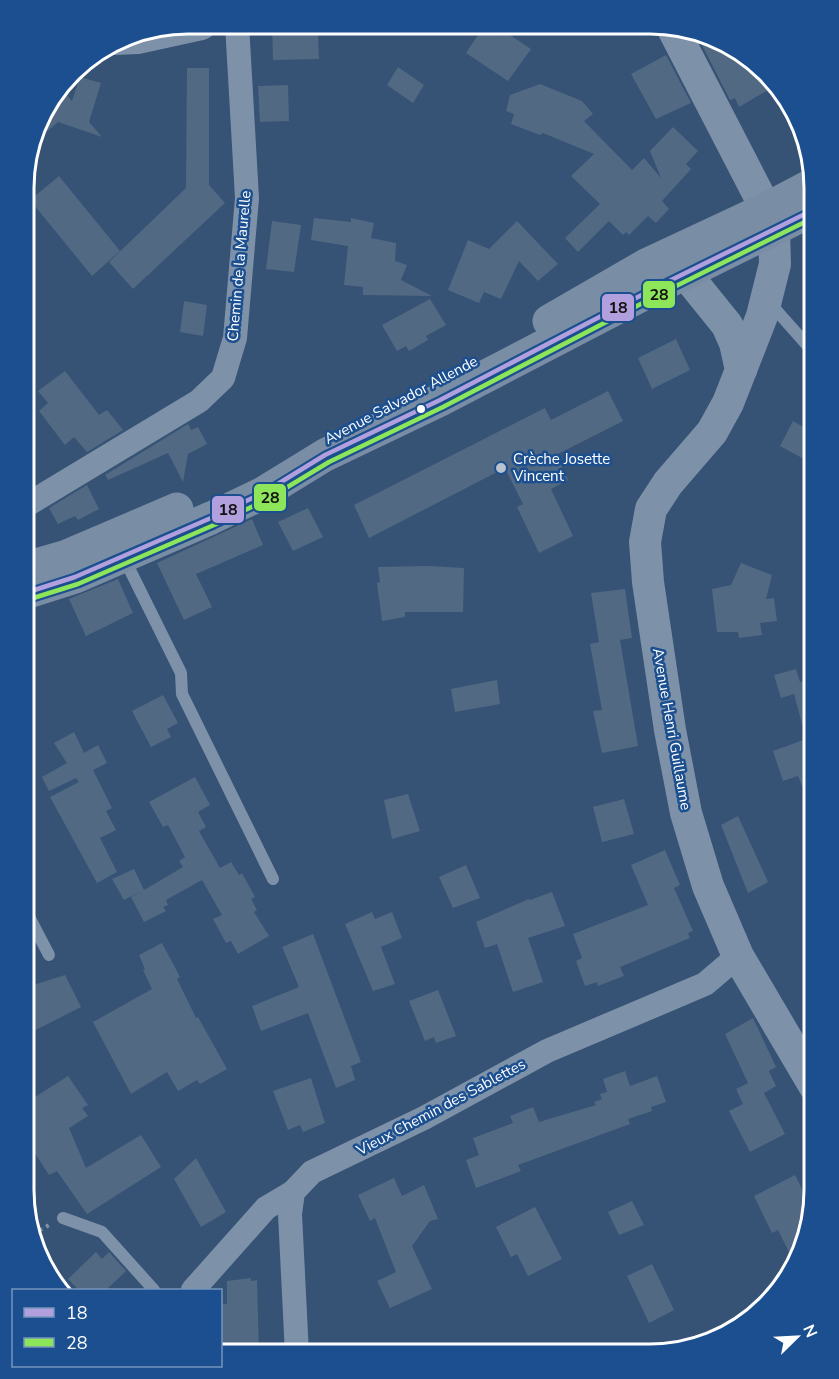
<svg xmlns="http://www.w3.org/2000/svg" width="839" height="1379" font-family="'Nunito Sans',sans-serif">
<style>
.building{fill:#526984}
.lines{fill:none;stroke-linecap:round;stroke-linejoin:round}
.path{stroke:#7d92a8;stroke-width:4;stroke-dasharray:3 4.5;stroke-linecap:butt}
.service{stroke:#7d92a8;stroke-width:12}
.minor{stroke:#7d92a8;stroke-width:24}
.tertiary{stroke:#7d92a8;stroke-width:32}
.secondary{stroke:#798da4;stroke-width:33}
.bus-1-casing{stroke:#1b4f8f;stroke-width:9}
.bus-2-casing{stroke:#1b4f8f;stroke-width:9}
.bus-1{stroke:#b2a0de;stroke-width:4.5}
.bus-2{stroke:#8de55a;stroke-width:4.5}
.bus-dot{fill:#fff;stroke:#1b4f8f;stroke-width:2}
.poi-dot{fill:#b9c2ce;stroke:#1b4f8f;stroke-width:2}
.labels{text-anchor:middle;stroke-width:5;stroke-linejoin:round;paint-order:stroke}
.street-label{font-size:15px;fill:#fff;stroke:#1b4f8f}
.poi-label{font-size:15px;fill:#fff;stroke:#1b4f8f;text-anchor:start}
.rim{fill:none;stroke:#fff;stroke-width:3}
.line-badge{stroke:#1b4f8f;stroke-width:2}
.pale-badge-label{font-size:16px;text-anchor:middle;font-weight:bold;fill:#111}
</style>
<rect width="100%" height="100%" fill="#365274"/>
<g class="building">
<polygon points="272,25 302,25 302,34 318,33 319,59 273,60"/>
<polygon points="484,26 500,36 504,31 531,49 508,81 466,53"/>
<polygon points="707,38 751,58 773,87 739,107 735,98 730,100 700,41"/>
<polygon points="666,55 691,103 656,119 631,74"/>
<polygon points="398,67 424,85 413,103 387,85"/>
<polygon points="187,68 209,68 209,185 225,203 133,289 109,262 186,188"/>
<polygon points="80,77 101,83 89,122 102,137 58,122 32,144 41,115 62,89 72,101"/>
<polygon points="540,84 582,101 593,114 584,121 632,170 644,158 661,178 650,151 673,127 698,151 686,164 691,169 662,201 669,209 656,223 648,216 629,235 626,232 623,235 609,221 578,252 565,238 600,204 571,176 594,154 543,133 540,135 511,124 514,114 506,111 510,95"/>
<polygon points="288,85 289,121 260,122 258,86"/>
<polygon points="59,176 120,251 92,276 30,200"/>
<polygon points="314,218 351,222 351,218 374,223 371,238 396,243 395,261 407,265 401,280 432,296 363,295 363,287 344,285 348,246 311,240"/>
<polygon points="272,221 301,225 294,272 266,269"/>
<polygon points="517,221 558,264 538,281 519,261 501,299 484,292 479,303 448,290 468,240 489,249"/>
<polygon points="430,299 446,325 426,336 428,340 409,351 406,346 397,351 382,325"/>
<polygon points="184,301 207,305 203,336 180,332"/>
<polygon points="676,339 690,370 652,389 638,358"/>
<polygon points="65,371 99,415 107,410 123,430 87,452 74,437 65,445 39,411 48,403 38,391"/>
<polygon points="608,391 623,421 556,455 568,480 551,489 573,536 539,553 517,507 523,504 505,468 369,538 354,505 545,408 551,420"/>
<polygon points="793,421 815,434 815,465 780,446"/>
<polygon points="188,424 191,430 198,427 207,444 188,454 183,482 168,453 108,480 105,475"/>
<polygon points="87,485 99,509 78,520 75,516 58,524 49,508"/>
<polygon points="308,508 323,537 293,551 278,522"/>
<polygon points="252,519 263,545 196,574 212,607 184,620 157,563"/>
<polygon points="741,563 772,575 766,599 774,598 777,621 760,623 762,635 739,638 738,632 717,632 712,589 731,585"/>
<polygon points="428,566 464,568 463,612 405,612 405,617 382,621 377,583 380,582 378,567"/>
<polygon points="118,579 133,613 86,636 69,599"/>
<polygon points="625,589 632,638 620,640 638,746 602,753 593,711 602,710 590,644 599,642 591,593"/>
<polygon points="796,669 800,682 815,678 814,815 798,776 783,781 773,751 806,739 794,694 781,698 774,675"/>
<polygon points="497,680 500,704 455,712 451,689"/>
<polygon points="163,695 178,723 167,729 171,737 151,747 132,711"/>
<polygon points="74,732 84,753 98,745 107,763 93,770 112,808 106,811 116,830 100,838 117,872 97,883 50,797 79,782 76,778 49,791 42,777 67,763 54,743"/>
<polygon points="195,777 210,805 198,812 206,827 199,831 220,868 231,862 239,875 242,873 255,897 251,899 257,910 254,912 269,936 238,954 231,941 226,943 213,919 222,915 202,880 166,900 168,905 163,907 166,911 144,922 131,897 141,891 124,900 112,879 134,869 144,890 183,867 179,861 185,857 168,825 163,827 149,802"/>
<polygon points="408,794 420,831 392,839 384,800"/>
<polygon points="624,799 634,834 602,842 593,807"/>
<polygon points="738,816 768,882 748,893 721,825"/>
<polygon points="665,850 680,885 674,888 693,931 688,933 690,938 620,967 624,976 598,986 597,982 585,986 576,961 582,958 573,934 648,905 631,865"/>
<polygon points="466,865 480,898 453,908 439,877"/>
<polygon points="552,892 565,926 528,938 543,982 513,992 497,944 485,948 476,922 529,899 530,900"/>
<polygon points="372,912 375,919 392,912 402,938 381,947 395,984 373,991 345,924"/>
<polygon points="313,934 361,1062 351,1066 355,1080 336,1088 308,1013 261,1031 252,1006 299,987 282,947"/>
<polygon points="162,943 180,977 177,979 196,1018 198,1017 227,1069 200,1084 197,1080 178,1091 167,1072 131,1094 93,1022 152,989 143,970 145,969 139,955"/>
<polygon points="65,975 81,1007 24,1036 24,988"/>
<polygon points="438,990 456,1036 436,1043 434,1037 425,1041 409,1001"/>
<polygon points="753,1018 776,1067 769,1071 776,1086 764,1093 785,1134 750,1152 729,1111 743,1104 736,1089 748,1083 725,1034"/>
<polygon points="625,1071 630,1086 657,1076 666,1102 651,1107 652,1111 628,1119 630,1124 518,1165 521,1171 476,1188 466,1160 479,1155 473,1138 513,1123 510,1116 533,1107 539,1122 596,1105 594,1102 602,1099 600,1094 607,1092 603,1079"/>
<polygon points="68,1076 88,1105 82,1108 88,1116 69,1128 86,1168 141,1135 161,1167 87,1214 57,1171 49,1175 34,1152 24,1158 24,1104"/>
<polygon points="311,1078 325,1123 303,1132 300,1125 288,1130 273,1091"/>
<polygon points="196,1158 226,1212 201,1227 174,1179"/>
<polygon points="795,1175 812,1209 793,1260 778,1230 772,1233 754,1196"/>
<polygon points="394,1178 402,1196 424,1185 438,1219 430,1221 412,1246 432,1289 390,1308 377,1281 396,1272 375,1218 370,1221 358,1195"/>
<polygon points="632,1201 644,1225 619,1235 608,1212"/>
<polygon points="535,1207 562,1259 528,1276 517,1254 511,1257 496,1227"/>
<polygon points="96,1252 102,1259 109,1252 126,1271 106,1290 79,1290 68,1279"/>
<polygon points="652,1264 674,1310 649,1323 627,1276"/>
<polygon points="251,1278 251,1281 257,1280 259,1354 229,1354 229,1348 220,1349 220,1304 227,1304 227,1281"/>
</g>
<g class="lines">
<polyline class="path" points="33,1234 49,1225"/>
<g class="service">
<polyline points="768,301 815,354"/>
<polyline points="123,556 181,673 182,694 273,879"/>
<polyline points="24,907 49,955"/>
<polyline points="63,1218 102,1232 154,1290"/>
</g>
<g class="minor">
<polyline points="115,43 138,42 202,28 208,24"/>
<polyline points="25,506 199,401 223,378 235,338 247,198 237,24"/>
<polyline points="193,1290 266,1208 293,1192"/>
<polyline points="297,1354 290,1214 293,1192 312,1172 424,1118 547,1051 705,984 738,956"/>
</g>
<g class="tertiary">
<polyline points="672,27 766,209 774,231 775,264 762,316 728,403 712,432 668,483 651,509 645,542 648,582 670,730 686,813 708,886 738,956 815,1087"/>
<polyline points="697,253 688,258 685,273 727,325 735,343 741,370"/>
</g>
<g class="secondary">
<polyline points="549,321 646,265 766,209 814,184"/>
<polyline points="25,568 67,556 177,509"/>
<polyline points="25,593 75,577 211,518 263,493 325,455 440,400 657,287 815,209"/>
</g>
<g class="bus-1-casing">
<polyline id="bus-1" points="25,593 75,577 211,518 263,493 325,455 440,400 657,287 815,209"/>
</g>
<g class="bus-2-casing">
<polyline id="bus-2" points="27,600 78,584 214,525 266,500 329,462 443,407 660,294 815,217"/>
</g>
<use href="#bus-1" class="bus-1"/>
<use href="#bus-2" class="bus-2"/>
</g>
<circle class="bus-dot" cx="421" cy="409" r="5"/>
<circle class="poi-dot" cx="501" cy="468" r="6"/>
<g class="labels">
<g class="street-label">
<text transform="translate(239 266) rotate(-85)" y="5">Chemin de la Maurelle</text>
<text transform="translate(401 400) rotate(-28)" y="5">Avenue Salvador Allende</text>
<text transform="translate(672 729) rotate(80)" y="5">Avenue Henri Guillaume</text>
<text transform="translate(441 1107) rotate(-28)" y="5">Vieux Chemin des Sablettes</text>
</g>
<g class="poi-label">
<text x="513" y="464">Crèche Josette<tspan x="513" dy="17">Vincent</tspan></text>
</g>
</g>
<path d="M0 0H839V1379H0ZM188 34H650A154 154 0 0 1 804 188V1190A154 154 0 0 1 650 1344H188A154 154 0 0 1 34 1190V188A154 154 0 0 1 188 34Z" fill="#1b4f8f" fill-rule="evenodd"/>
<path class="rim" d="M188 34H650A154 154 0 0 1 804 188V1190A154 154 0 0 1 650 1344H188A154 154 0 0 1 34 1190V188A154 154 0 0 1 188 34Z"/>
<g class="line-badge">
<rect x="642" y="280" width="34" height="29" rx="6" fill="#8de55a"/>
<rect x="601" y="293" width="34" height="29" rx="6" fill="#b2a0de"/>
<rect x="253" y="483" width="34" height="29" rx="6" fill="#8de55a"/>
<rect x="211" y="495" width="34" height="29" rx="6" fill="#b2a0de"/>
</g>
<g class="pale-badge-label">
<text x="659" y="300">28</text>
<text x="618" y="313">18</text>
<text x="270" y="503">28</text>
<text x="228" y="515">18</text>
</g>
<rect x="12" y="1289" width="210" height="78" fill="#1b4f8f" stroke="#7695bc" stroke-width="1.5"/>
<rect x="24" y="1308" width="30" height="9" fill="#b2a0de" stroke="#7695bc" stroke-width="1.5"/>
<text x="66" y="1319" font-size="18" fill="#ffffff">18</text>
<rect x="24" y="1338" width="30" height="9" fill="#8de55a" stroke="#7695bc" stroke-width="1.5"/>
<text x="66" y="1349" font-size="18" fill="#ffffff">28</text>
<g transform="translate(797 1337) rotate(66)" stroke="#1b4f8f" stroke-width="4.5" paint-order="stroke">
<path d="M0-4.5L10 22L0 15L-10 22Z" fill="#ffffff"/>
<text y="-9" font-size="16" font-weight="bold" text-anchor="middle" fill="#ffffff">N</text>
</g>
</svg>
